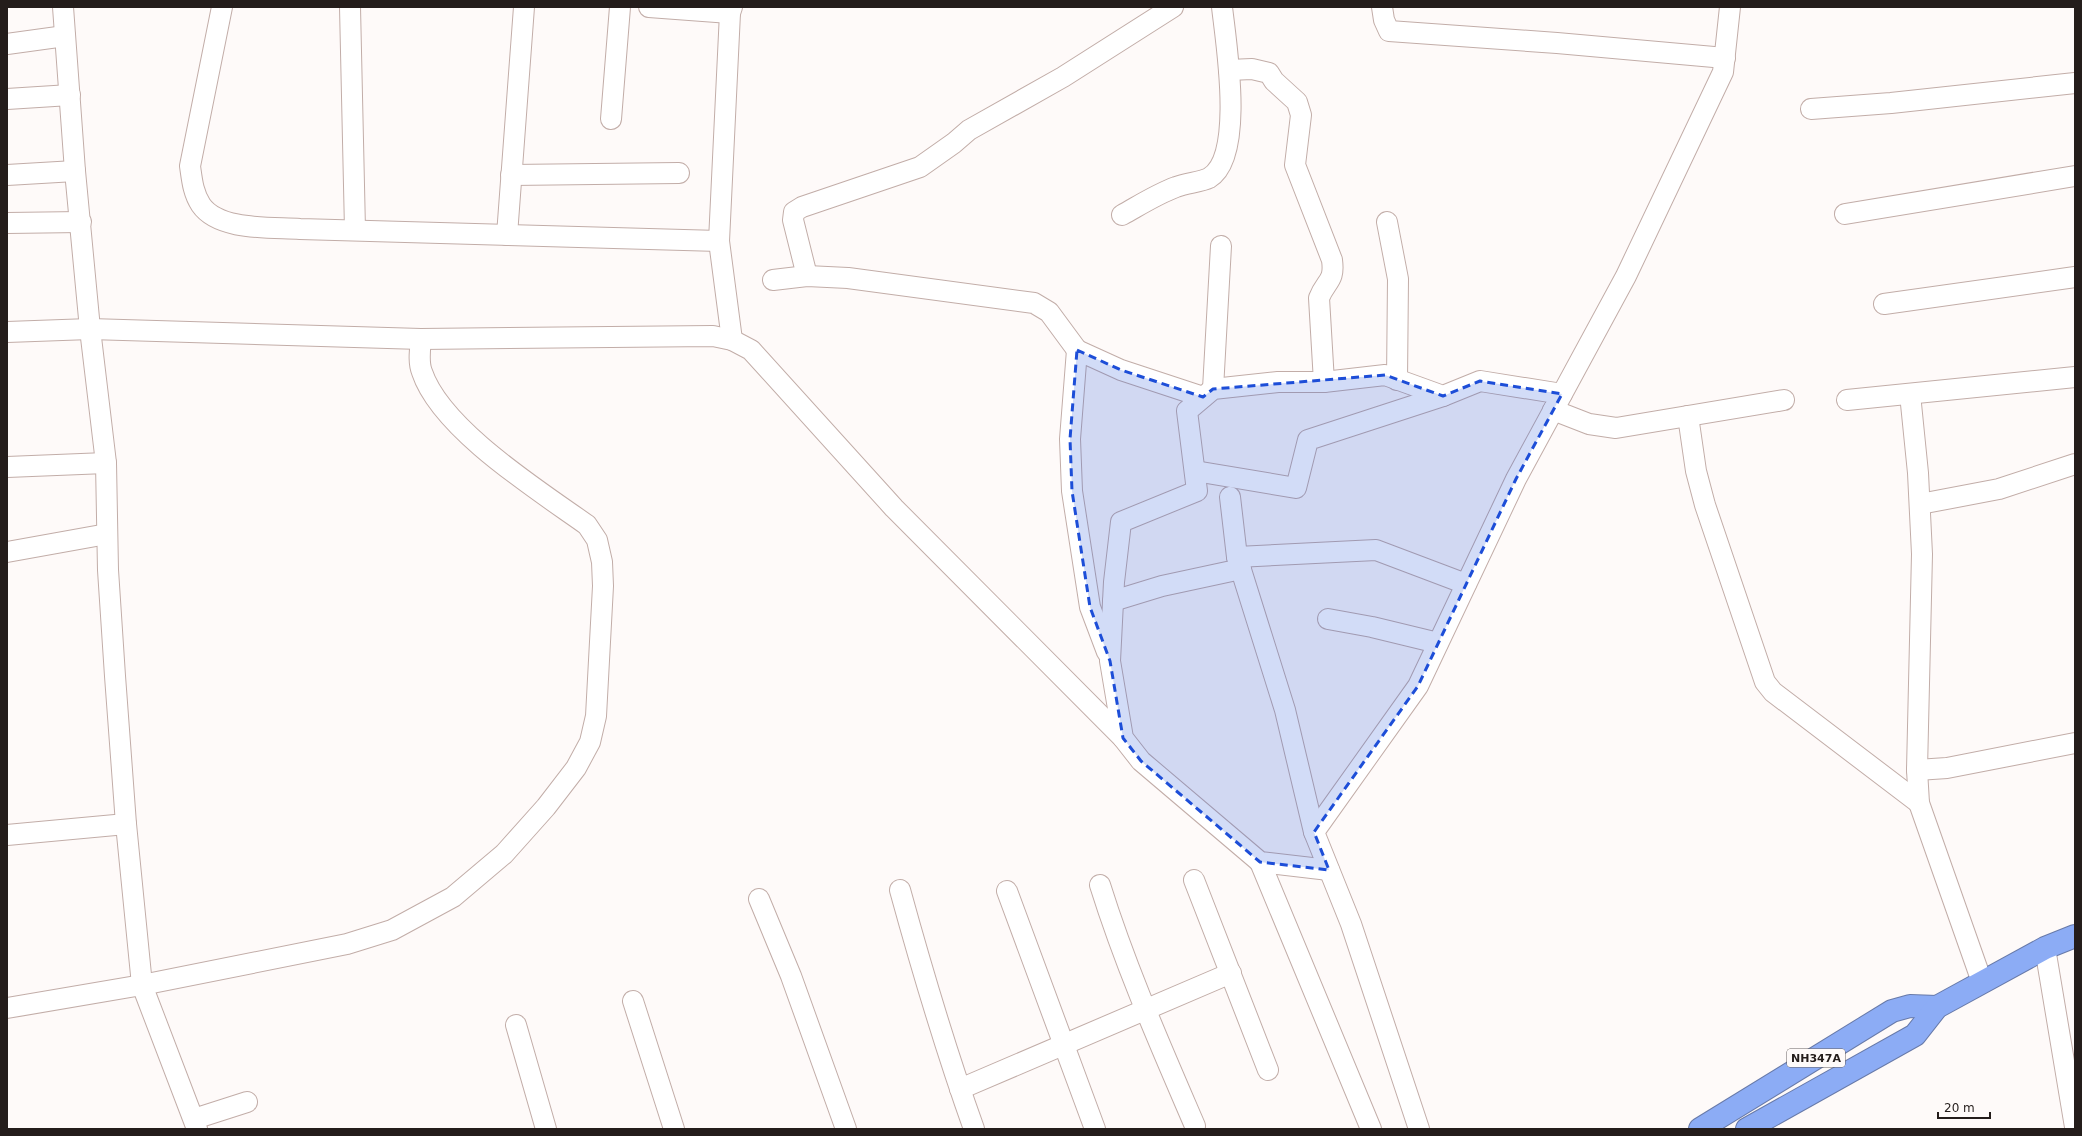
<svg xmlns="http://www.w3.org/2000/svg" width="2082" height="1136" font-family="'DejaVu Sans',sans-serif">
<style>
.lines{fill:none;stroke-linecap:round;stroke-linejoin:round}
.minor-casing{stroke:#c2ada8;stroke-width:22}
.highway-casing{stroke:#687aa9;stroke-width:24}
.minor{stroke:#fff;stroke-width:20}
.highway{stroke:#8cacf5;stroke-width:22}
.marked{fill:#1d4ed8;fill-opacity:0.2;stroke:#1d4ed8;stroke-width:3;stroke-dasharray:8 5;stroke-linejoin:round}
.labels{text-anchor:middle;stroke-width:3.5;stroke-linejoin:round;paint-order:stroke}
.shield{fill:#fefaf9;stroke:#655f5e;stroke-width:1}
.shield-label{font-size:11px;font-weight:bold;fill:#241d1b}
</style>
<rect width="100%" height="100%" fill="#fefaf9"/>
<g class="lines">
<g class="minor-casing">
<g id="minor">
<polyline points="63,7 75,171 90,329 106,463 108,570 115,676 126,824 142,985 197,1129"/>
<path d="M222 7 190 166C192 180 193 193 201 205 219 231 271 227 300 229L719 241"/>
<polyline points="350,7 355,230"/>
<polyline points="649,7 730,13"/>
<polyline points="732,7 730,13 719,241 732,340"/>
<polyline points="1382,7 1384,20 1389,31 1557,43 1725,58"/>
<polyline points="7,44 65,36"/>
<path d="M1229 70 1252 69 1269 73 1274 81 1297 102 1301 115 1295 165 1332 260C1335 282 1326 280 1319 298L1324 382"/>
<polyline points="7,99 70,95"/>
<polyline points="1811,109 1891,103 2075,83"/>
<polyline points="611,119 620,7"/>
<polyline points="7,175 75,171"/>
<polyline points="511,175 679,173"/>
<polyline points="1845,214 2075,176"/>
<path d="M1122 215C1140 205 1157 194 1176 187 1186 183 1201 182 1209 178 1245 157 1226 43 1222 7"/>
<polyline points="1387,222 1398,279 1397,380"/>
<polyline points="7,223 81,222"/>
<polyline points="507,235 524,7"/>
<polyline points="807,276 793,220 794,212 802,207 920,167 954,143 969,130 1063,77 1173,7"/>
<polyline points="773,280 807,276 848,278 1034,303 1049,312 1077,350"/>
<polyline points="1884,304 2075,277"/>
<polyline points="7,332 90,329 421,339 713,336 732,340 751,350 894,508 1123,738"/>
<polyline points="1213,389 1221,246"/>
<polyline points="1910,394 1918,473 1922,554 1917,770 1919,803 1982,982"/>
<polyline points="1847,400 2075,377"/>
<polyline points="1553,410 1589,424 1616,428 1784,400"/>
<polyline points="1688,416 1696,471 1705,505 1765,682 1773,692 1919,803"/>
<polyline points="7,467 106,463"/>
<polyline points="1195,471 1296,488 1308,440 1443,396"/>
<polyline points="1230,497 1237,557"/>
<polyline points="1920,504 1999,489 2075,464"/>
<polyline points="7,552 107,534"/>
<polyline points="1113,601 1162,586 1241,569"/>
<polyline points="1328,619 1372,627 1438,643"/>
<polyline points="1107,652 1090,607 1072,491 1070,439 1077,350 1121,370 1203,397"/>
<polyline points="1917,770 1947,768 2075,743"/>
<polyline points="1314,832 1285,710 1237,557 1376,550 1466,584"/>
<polyline points="7,835 126,824"/>
<polyline points="1260,862 1371,1129"/>
<polyline points="1329,870 1260,862 1141,761 1123,738 1110,661 1114,582 1121,522 1197,491 1187,411 1213,389 1278,382 1324,382 1385,375 1443,396 1480,381 1562,394"/>
<polyline points="1194,880 1268,1070"/>
<path d="M1100 885C1126 968 1161 1047 1195 1126"/>
<path d="M900 890C922 970 946 1051 974 1129"/>
<polyline points="1007,891 1095,1129"/>
<polyline points="759,899 791,976 846,1129"/>
<polyline points="2045,948 2075,1127"/>
<polyline points="633,1001 674,1129"/>
<path d="M7 1008 142 985 347 944 392 930 453 897 504 854 546 807 576 768 590 742 596 716 603 586 602 562 597 540 587 525C538 490 441 429 422 372 418 362 420 350 421 339"/>
<polyline points="516,1025 546,1129"/>
<polyline points="960,1089 1231,973"/>
<polyline points="194,1119 247,1102"/>
<polyline points="1419,1129 1351,924 1314,832 1418,686 1516,479 1626,276 1723,72 1730,7"/>
</g>
</g>
<g class="highway-casing">
<g id="highway">
<polyline points="1700,1129 1892,1011 1910,1006 1937,1007"/>
<polyline points="1747,1129 1915,1035 1937,1007 2045,948 2075,936"/>
</g>
</g>
<use href="#minor" class="minor"/>
<use href="#highway" class="highway"/>
</g>
<path class="marked" d="M1077 350 1121 370 1203 397 1213 389 1385 375 1443 396 1480 381 1562 394 1516 479 1418 686 1314 832 1329 870 1260 862 1141 761 1123 738 1110 661 1090 607 1072 491 1070 439Z"/>
<g class="labels">
<rect class="shield" x="1787" y="1049" width="58" height="18" rx="3"/>
<g class="shield-label">
<text x="1816" y="1062">NH347A</text>
</g>
</g>
<rect width="2082" height="1136" fill="none" stroke="#241d1b" stroke-width="16"/>
<path d="M1938 1112v6h52v-6" fill="none" stroke="#241d1b" stroke-width="2"/>
<text x="1944" y="1112" font-size="12" fill="#241d1b" stroke="#fefaf9" stroke-width="3" paint-order="stroke">20 m</text>
</svg>
